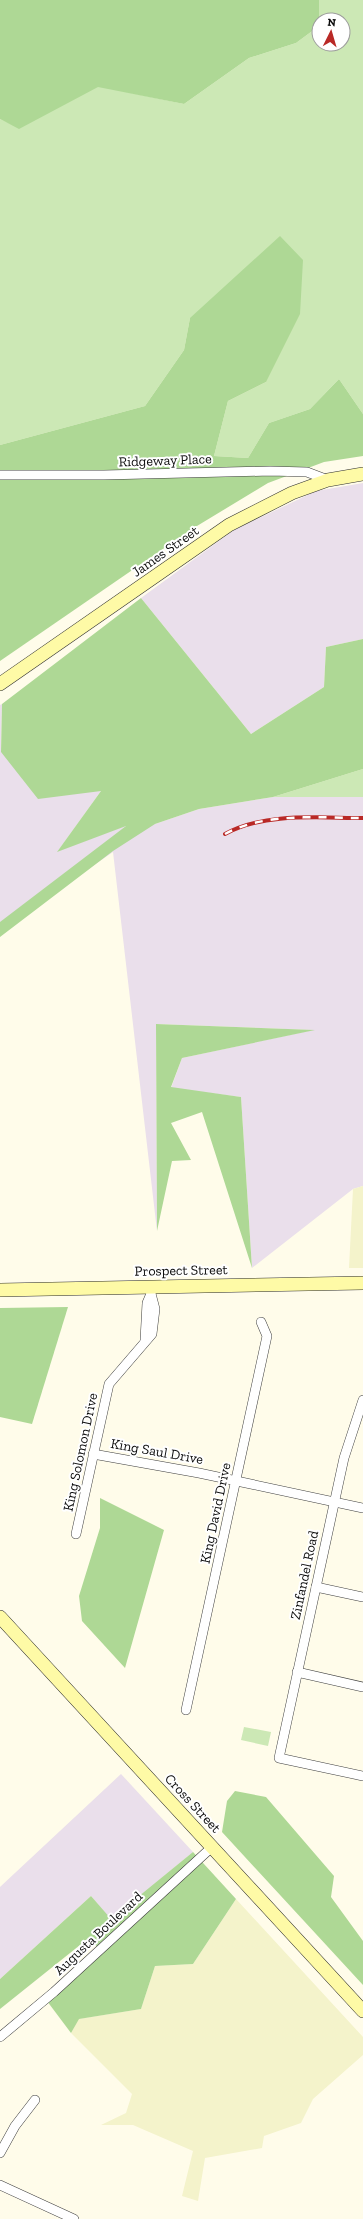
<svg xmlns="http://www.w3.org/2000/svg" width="363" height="2219" font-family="'Zilla Slab',serif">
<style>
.industrial{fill:#eadfeb}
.farmland{fill:#f4f3cb}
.green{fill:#cce8b5}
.forest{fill:#aed895}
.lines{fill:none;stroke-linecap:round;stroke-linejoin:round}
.street-casing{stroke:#3e3e3e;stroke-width:10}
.secondary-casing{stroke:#2d2d2d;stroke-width:14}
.street{stroke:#fff;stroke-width:9}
.secondary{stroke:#fefaa6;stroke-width:13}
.rail-casing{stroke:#b92926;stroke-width:4}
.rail{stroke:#fff;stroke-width:2.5;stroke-dasharray:8;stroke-linecap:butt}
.labels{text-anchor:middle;stroke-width:4;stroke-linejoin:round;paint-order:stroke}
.street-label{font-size:14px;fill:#0b0b0b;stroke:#fff}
</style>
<rect width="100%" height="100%" fill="#fffcea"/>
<g class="industrial">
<polygon points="363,483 363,639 326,647 324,687 251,734 141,598 234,530 316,491"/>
<polygon points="2,704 1,752 101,791 58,851 127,825 155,824 199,809 273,797 363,797 363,1186 353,1189 252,1268 241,1097 171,1088 182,1058 313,1030 156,1024 157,1231 113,852 0,930 0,705"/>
<polygon points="121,1774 193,1852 111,1920 91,1896 0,1979 0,1887"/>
</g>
<g class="farmland">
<polygon points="363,1186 363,1268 349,1268 353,1189"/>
<polygon points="236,1899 363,2037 363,2055 313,2099 301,2123 264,2136 262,2148 205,2158 198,2201 182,2196 193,2151 133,2125 101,2125 126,2113 132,2094 71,2033 78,2019 141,2009 155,1966 193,1964"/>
</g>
<g class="green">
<polygon points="319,0 363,0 363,414 339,379 310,409 269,423 248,458 214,456 228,401 266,382 190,318 184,350 145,406 0,445 0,119 19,128 98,86 184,104 249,58 296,43 319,26 319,44 343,44 343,20 319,20 319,23"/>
<polygon points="363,769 363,797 273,797"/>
<polygon points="244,1727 271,1732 268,1746 241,1740"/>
</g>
<g class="forest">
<polygon points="0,0 319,0 319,26 296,43 249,58 184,104 98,87 19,129 0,119"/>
<polygon points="280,236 303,260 300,314 266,382 228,401 214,456 248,458 269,423 310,409 339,379 363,414 363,456 324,462 268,483 192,529 0,661 0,445 145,406 184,350 190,318"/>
<polygon points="141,598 251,734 324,687 326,647 363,639 363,769 273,797 199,809 155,824 113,851 0,937 0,922 126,826 57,852 101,791 38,799 1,752 2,704"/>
<polygon points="156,1024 315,1030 182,1058 171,1087 241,1097 252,1268 202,1112 171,1123 191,1160 172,1161 157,1231"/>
<polygon points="68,1307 32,1424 0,1417 0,1308"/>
<polygon points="100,1498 164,1530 125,1668 82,1621 79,1596 100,1528"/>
<polygon points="235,1791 266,1797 334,1876 331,1897 363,1941 363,1985 222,1832 227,1801"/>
<polygon points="193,1852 236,1899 193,1964 155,1966 141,2009 79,2019 71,2033 47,2001 100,1951 90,1937 0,2009 0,1979 91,1896 111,1919"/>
</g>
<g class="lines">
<g class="street-casing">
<g id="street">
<polyline points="0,475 104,475 270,471 307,472 328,480"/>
<polyline points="145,1340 147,1303 150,1296"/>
<polyline points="363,1400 344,1458 279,1758 363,1776"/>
<polyline points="93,1454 199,1473 363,1508"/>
<polyline points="76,1534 109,1384 152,1334 155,1309 149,1286"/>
<polyline points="316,1587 363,1597"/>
<polyline points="297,1672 363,1687"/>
<polyline points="186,1710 267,1336 261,1322"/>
<polyline points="0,2037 54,1992 212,1847"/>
<polyline points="0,2153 15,2126 35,2100"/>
<polyline points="0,2185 74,2219"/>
</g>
</g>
<g class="secondary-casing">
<g id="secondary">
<polyline points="0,684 229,525 292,493 328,480 363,474"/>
<polyline points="0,1290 363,1283"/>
<polyline points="0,1617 363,2011"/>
</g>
</g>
<use href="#street" class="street"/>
<use href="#secondary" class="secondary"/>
<g class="rail-casing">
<path id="rail" d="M225 834C265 812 319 818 363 818"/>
</g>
<use href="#rail" class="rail"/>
</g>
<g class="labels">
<g class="street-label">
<text transform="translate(165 460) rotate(-2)" y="5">Ridgeway Place</text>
<text transform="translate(165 551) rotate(-35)" y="5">James Street</text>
<text transform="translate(181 1270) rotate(-1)" y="5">Prospect Street</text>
<text transform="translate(157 1451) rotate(10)" y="5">King Saul Drive</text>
<text transform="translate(80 1452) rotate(-78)" y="5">King Solomon Drive</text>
<text transform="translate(215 1513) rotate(-78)" y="5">King David Drive</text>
<text transform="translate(304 1575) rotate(-78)" y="5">Zinfandel Road</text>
<text transform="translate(193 1803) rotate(47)" y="5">Cross Street</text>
<text transform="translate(98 1933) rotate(-43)" y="5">Augusta Boulevard</text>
</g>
</g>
<g transform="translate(331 32) rotate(5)"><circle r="19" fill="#ffffff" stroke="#9d9d9d"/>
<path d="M0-3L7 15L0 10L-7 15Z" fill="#b92926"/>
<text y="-6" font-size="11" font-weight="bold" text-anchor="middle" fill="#0b0b0b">N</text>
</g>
</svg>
